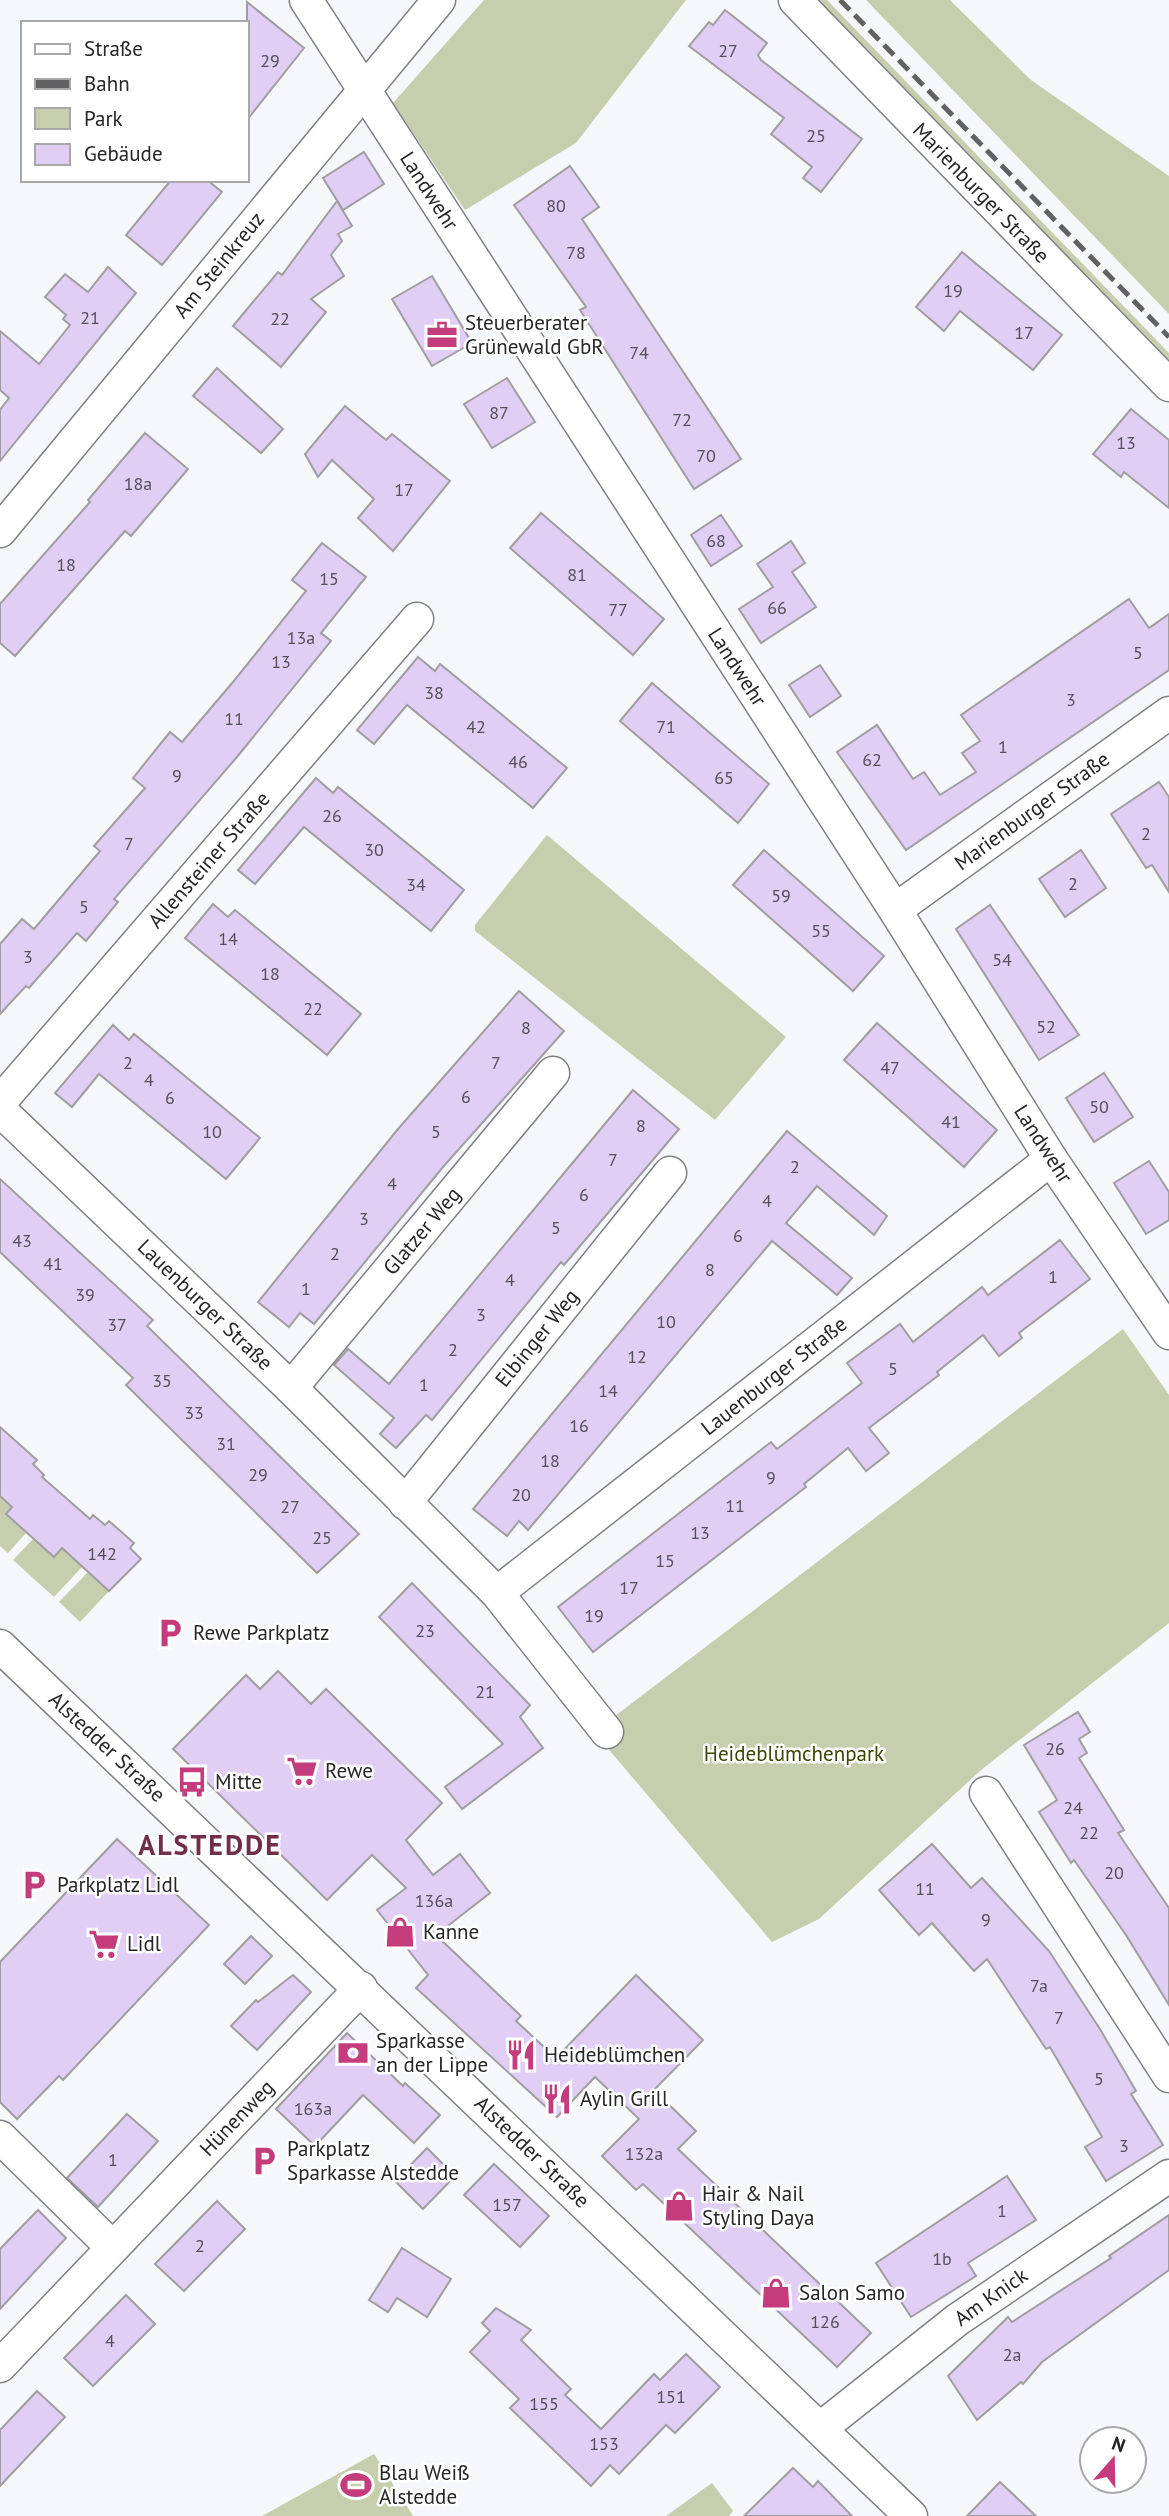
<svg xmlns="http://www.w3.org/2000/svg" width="1169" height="2516" font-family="'PT Sans',sans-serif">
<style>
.green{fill:#c6cead}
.building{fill:#e0cef5;stroke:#a09ea1;stroke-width:2}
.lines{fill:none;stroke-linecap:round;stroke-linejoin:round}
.minor-casing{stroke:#7f8083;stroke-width:35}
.minor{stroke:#fff;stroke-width:32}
.rail{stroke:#616163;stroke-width:5;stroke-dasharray:14 7;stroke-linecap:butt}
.labels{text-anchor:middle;stroke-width:5;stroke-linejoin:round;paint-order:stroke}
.number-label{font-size:18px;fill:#54505b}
.street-label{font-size:21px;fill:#262628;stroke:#fff}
.poi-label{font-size:21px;fill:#262628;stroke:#fff;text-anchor:start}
.park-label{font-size:21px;fill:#3c4602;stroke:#fff}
.district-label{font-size:28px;font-weight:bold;letter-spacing:2px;fill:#712e4a;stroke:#fff}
</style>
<rect width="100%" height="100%" fill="#f6f7fa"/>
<g class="green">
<polygon points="484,0 686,0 576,143 465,210 393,103"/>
<polygon points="812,0 827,0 1169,353 1169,368"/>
<polygon points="866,0 950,0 1031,80 1169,176 1169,314"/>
<polygon points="547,835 786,1037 715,1120 475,931 475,925"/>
<polygon points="1123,1329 1169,1395 1169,1623 981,1770 819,1919 772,1942 594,1732"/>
<polygon points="0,1496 12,1507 6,1514 26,1533 8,1553 0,1546"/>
<polygon points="34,1538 54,1557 62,1548 82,1567 54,1597 13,1560"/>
<polygon points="89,1571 109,1591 80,1622 59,1602"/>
<polygon points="374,2454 413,2516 262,2516"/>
<polygon points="712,2483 733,2511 729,2516 666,2516"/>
</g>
<g class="building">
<polygon points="247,2 304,48 247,120"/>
<polygon points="725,10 767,43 758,55 761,60 862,139 821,192 803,178 812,167 771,134 784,118 689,46 709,22 713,25"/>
<polygon points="364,152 384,184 343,210 323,178"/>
<polygon points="570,166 599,207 582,219 741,459 694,489 580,310 586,307 514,205"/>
<polygon points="171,180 207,180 222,192 162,265 126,235"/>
<polygon points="337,201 352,226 338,234 342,241 331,255 344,276 311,299 326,312 281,367 233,326 278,272 282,275"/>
<polygon points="962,252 1062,335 1033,370 960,311 944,331 916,307"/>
<polygon points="108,267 136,293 0,461 0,410 9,398 0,390 0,331 39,364 70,325 63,319 66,315 45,297 65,274 88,292"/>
<polygon points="432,276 472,343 432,366 392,299"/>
<polygon points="217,368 283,429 261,453 193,396"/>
<polygon points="507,378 535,422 492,448 464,404"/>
<polygon points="345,406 386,440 392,434 450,481 393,551 358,518 374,499 332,460 318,477 305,454"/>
<polygon points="1131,409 1169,440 1169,508 1124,472 1121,477 1093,454"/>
<polygon points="145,433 188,469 131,536 125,531 15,656 0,643 0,604 90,502 88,500"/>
<polygon points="541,513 664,619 633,655 510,548"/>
<polygon points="721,515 742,546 711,566 691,535"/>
<polygon points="791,541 805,563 792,572 816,607 761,643 739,609 773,587 757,564"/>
<polygon points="322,543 366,577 321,633 331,641 237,757 114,899 118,902 86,941 77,933 29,988 26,986 0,1014 0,944 22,919 34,929 100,851 94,846 145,788 133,778 170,732 182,742 233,682 306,591 292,580"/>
<polygon points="1129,599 1149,628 1169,614 1169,670 906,850 837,752 877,725 913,779 924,772 940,795 976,772 962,753 980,741 961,715"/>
<polygon points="418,657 435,671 440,664 567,768 533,808 407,705 374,744 357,730"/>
<polygon points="820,665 841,696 810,717 789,685"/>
<polygon points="652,683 769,784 738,823 620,721"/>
<polygon points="316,778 333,793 338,787 464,890 431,931 304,827 255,884 238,870"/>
<polygon points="1159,782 1169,797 1169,892 1152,865 1146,868 1111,814"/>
<polygon points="764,850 884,956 853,991 733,885"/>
<polygon points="1081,850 1106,888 1065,917 1039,879"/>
<polygon points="213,904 228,917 235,910 361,1014 327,1055 185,938"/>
<polygon points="990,905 1079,1035 1039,1060 956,929"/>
<polygon points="519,991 564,1031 443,1167 314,1324 300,1313 289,1327 258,1302 398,1129"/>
<polygon points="877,1023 997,1130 964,1167 844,1060"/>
<polygon points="113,1025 129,1040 134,1034 260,1138 226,1179 99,1074 72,1107 55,1093"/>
<polygon points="1104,1073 1133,1117 1094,1142 1066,1098"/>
<polygon points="633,1090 679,1129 564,1265 561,1262 432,1420 426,1415 396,1448 380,1434 394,1418 334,1365 348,1349 389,1384"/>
<polygon points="787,1131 887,1216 874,1235 817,1186 786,1223 852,1278 837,1295 772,1241 528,1530 519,1521 507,1536 473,1509"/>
<polygon points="1149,1161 1169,1192 1169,1220 1146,1234 1114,1183"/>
<polygon points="0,1179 153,1320 147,1326 359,1534 317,1573 126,1385 133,1378 0,1252"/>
<polygon points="1060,1240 1090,1279 1019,1333 1022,1338 999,1356 983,1335 937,1372 939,1375 869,1428 889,1453 866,1471 848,1448 804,1484 806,1487 593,1652 558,1607 771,1442 777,1449 862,1383 847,1363 900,1324 913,1342 982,1287 988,1295"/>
<polygon points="0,1427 37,1460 33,1464 44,1475 42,1477 90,1519 93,1515 105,1525 109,1521 134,1543 130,1548 141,1559 109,1591 62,1548 54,1557 6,1514 12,1507 0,1496"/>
<polygon points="412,1583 530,1705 520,1717 543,1748 462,1809 445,1787 503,1744 379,1617"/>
<polygon points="278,1671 311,1704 326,1689 442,1803 406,1840 433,1875 460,1854 490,1893 436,1935 521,2016 516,2021 556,2058 636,1975 703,2040 654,2090 696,2131 678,2149 871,2333 837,2367 643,2184 636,2190 602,2156 639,2119 595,2077 557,2117 416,1988 428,1975 377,1910 406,1888 372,1855 327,1900 173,1749 246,1675 260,1689"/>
<polygon points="1078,1712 1090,1732 1079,1739 1087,1753 1079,1758 1124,1830 1118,1833 1169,1908 1169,2005 1126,1935 1074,1860 1071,1863 1039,1812 1057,1800 1024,1745"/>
<polygon points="117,1839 209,1925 63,2080 59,2076 17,2119 0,2102 0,1962"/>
<polygon points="932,1844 971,1888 982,1878 1049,1951 1100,2029 1136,2091 1131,2094 1163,2145 1106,2181 1085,2147 1102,2137 1050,2047 1046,2049 987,1959 974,1971 932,1923 919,1935 879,1890"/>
<polygon points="251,1936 272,1956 245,1984 224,1964"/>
<polygon points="293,1975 311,1992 257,2050 231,2026 256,2000 258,2002"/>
<polygon points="347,2033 403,2086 405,2083 440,2115 414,2143 363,2095 315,2146 276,2109"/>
<polygon points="127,2114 158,2141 98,2207 67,2178"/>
<polygon points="427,2148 455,2176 423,2209 395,2181"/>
<polygon points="494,2164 549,2216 520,2247 464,2195"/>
<polygon points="1007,2176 1036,2220 968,2263 976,2276 911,2317 876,2263"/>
<polygon points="217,2201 245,2229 184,2291 155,2264"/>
<polygon points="38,2210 66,2238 0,2309 0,2249"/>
<polygon points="1169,2215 1169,2270 1042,2362 1023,2384 1021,2382 977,2420 948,2376 1008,2317 1012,2322 1111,2258 1109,2256"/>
<polygon points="402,2248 451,2279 427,2317 397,2298 388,2312 369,2300"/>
<polygon points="126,2295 155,2324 93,2386 64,2358"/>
<polygon points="496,2308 531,2330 521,2340 571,2389 565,2395 601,2429 654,2374 660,2380 686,2354 720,2387 675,2433 666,2425 619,2474 610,2465 591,2486 510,2408 519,2399 470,2352 490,2331 482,2323"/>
<polygon points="37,2391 65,2417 0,2486 0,2430"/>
<polygon points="793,2468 813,2487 818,2481 852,2516 744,2516"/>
<polygon points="1000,2482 1036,2516 967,2516"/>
</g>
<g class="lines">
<g class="minor-casing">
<g id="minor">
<polyline points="306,0 895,910 1051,1159 1169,1333"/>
<polyline points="795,0 1169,385"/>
<polyline points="0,531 439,0"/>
<polyline points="895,910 1169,713"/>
<polyline points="0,1102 417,619"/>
<polyline points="0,1110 291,1388 497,1593 607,1732"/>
<polyline points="291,1388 553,1073"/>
<polyline points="405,1503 670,1173"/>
<polyline points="497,1593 1051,1159"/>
<polyline points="0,1646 911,2516"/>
<polyline points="986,1793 1169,2076"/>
<polyline points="0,2137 112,2247"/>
<polyline points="0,2366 361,1988"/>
<polyline points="821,2428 957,2320 1169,2176"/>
</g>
</g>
<use href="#minor" class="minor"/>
<polyline class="rail" points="840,0 1169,337"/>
</g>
<defs>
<g id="office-bare" transform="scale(2.415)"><path d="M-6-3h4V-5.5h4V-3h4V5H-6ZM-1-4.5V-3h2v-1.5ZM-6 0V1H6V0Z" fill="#c43c7b" stroke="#fff" stroke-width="2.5" paint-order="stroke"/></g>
<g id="parking-bare" transform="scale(2.415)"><path d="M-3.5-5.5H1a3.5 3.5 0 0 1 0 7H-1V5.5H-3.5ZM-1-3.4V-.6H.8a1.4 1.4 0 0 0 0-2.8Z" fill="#c43c7b" stroke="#fff" stroke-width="2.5" paint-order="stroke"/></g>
<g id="supermarket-bare" transform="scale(2.415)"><path d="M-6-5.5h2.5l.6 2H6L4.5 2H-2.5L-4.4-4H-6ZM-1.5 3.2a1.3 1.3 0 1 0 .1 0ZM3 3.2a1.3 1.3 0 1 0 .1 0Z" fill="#c43c7b" stroke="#fff" stroke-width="2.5" paint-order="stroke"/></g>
<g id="bus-bare" transform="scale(2.415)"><path d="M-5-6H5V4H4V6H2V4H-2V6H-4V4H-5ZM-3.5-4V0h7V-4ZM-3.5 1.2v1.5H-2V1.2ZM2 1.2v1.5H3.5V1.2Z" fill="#c43c7b" stroke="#fff" stroke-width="2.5" paint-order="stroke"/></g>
<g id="shop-bare" transform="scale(2.415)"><path d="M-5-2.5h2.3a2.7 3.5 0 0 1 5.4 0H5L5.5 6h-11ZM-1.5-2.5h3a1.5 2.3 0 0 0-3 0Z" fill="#c43c7b" stroke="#fff" stroke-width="2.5" paint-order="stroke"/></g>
<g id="bank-bare" transform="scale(2.415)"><path d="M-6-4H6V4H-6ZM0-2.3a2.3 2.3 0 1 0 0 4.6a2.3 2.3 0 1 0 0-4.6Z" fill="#c43c7b" stroke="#fff" stroke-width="2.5" paint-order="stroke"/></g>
<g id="restaurant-bare" transform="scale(2.415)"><path d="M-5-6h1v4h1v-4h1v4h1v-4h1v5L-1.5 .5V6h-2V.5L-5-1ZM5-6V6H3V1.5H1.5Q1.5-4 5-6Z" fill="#c43c7b" stroke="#fff" stroke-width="2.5" paint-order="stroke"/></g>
<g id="stadium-bare" transform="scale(2.415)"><path d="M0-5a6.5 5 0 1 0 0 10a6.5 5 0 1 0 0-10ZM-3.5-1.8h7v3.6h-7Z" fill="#c43c7b" stroke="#fff" stroke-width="2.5" paint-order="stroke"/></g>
</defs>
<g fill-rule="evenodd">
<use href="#office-bare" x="442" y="335"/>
<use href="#parking-bare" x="170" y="1633"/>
<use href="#supermarket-bare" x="302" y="1771"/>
<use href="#bus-bare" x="192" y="1782"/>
<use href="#parking-bare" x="34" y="1885"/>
<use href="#shop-bare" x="400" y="1932"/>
<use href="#supermarket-bare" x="104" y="1944"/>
<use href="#bank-bare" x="353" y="2053"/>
<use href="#restaurant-bare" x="521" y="2055"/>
<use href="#restaurant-bare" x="557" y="2099"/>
<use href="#parking-bare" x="264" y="2161"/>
<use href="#shop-bare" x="679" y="2206"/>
<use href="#shop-bare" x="776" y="2293"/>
<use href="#stadium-bare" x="356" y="2485"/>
</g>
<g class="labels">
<g class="number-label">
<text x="728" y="57">27</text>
<text x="270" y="67">29</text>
<text x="816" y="142">25</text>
<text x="556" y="212">80</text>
<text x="576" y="259">78</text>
<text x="953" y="297">19</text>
<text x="90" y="324">21</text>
<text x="280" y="325">22</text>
<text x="1024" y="339">17</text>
<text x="639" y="359">74</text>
<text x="499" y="419">87</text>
<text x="682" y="426">72</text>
<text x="1126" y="449">13</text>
<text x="706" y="462">70</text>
<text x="138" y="490">18a</text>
<text x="404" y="496">17</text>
<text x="716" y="547">68</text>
<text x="66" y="571">18</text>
<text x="577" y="581">81</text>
<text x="329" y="585">15</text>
<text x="777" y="614">66</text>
<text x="618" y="616">77</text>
<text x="301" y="644">13a</text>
<text x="1138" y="659">5</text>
<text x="281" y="668">13</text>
<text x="434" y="699">38</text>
<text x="1071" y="706">3</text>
<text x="234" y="725">11</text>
<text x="476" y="733">42</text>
<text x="666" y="733">71</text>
<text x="1003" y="753">1</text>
<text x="872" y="766">62</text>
<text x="518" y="768">46</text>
<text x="177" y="782">9</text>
<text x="724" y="784">65</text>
<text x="332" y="822">26</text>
<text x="1146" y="840">2</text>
<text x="129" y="850">7</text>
<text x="374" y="856">30</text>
<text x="1073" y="890">2</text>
<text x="416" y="891">34</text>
<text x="781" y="902">59</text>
<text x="84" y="913">5</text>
<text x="821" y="937">55</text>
<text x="228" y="945">14</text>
<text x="28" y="963">3</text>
<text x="1002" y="966">54</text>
<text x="270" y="980">18</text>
<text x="313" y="1015">22</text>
<text x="1046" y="1033">52</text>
<text x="526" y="1034">8</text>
<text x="128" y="1069">2</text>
<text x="496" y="1069">7</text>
<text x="890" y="1074">47</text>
<text x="149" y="1086">4</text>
<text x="466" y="1103">6</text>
<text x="170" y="1104">6</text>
<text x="1099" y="1113">50</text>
<text x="951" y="1128">41</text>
<text x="641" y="1132">8</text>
<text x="212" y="1138">10</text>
<text x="436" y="1138">5</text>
<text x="613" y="1166">7</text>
<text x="795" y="1173">2</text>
<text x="392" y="1190">4</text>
<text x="584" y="1201">6</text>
<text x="767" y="1207">4</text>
<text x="364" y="1225">3</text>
<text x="556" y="1234">5</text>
<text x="738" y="1242">6</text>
<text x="22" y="1247">43</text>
<text x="335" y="1260">2</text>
<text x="53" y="1270">41</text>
<text x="710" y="1276">8</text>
<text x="1053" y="1283">1</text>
<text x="510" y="1286">4</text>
<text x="306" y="1295">1</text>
<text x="85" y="1301">39</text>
<text x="481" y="1321">3</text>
<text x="666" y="1328">10</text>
<text x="117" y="1331">37</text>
<text x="453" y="1356">2</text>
<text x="637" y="1363">12</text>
<text x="893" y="1375">5</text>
<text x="162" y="1387">35</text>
<text x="424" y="1391">1</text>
<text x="608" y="1397">14</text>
<text x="194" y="1419">33</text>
<text x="579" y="1432">16</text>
<text x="226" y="1450">31</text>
<text x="550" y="1467">18</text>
<text x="258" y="1481">29</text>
<text x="771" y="1484">9</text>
<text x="521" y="1501">20</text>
<text x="735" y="1512">11</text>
<text x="290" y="1513">27</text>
<text x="700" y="1539">13</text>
<text x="322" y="1544">25</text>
<text x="102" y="1560">142</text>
<text x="665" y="1567">15</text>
<text x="629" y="1594">17</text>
<text x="594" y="1622">19</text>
<text x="425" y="1637">23</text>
<text x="485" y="1698">21</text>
<text x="1055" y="1755">26</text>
<text x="1073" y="1814">24</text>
<text x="1089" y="1839">22</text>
<text x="1114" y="1879">20</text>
<text x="925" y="1895">11</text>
<text x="434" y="1907">136a</text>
<text x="986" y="1926">9</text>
<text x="1039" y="1992">7a</text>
<text x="1059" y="2024">7</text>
<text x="1099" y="2085">5</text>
<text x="313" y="2115">163a</text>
<text x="1124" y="2152">3</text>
<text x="644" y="2160">132a</text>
<text x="113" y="2166">1</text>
<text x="507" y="2211">157</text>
<text x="1002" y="2217">1</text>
<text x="200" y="2252">2</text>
<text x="942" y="2265">1b</text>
<text x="825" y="2328">126</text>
<text x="110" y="2347">4</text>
<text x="1012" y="2361">2a</text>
<text x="671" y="2403">151</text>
<text x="544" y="2410">155</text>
<text x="604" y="2450">153</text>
</g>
<g class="street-label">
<text transform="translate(429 191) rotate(57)" y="7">Landwehr</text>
<text transform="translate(981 193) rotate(46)" y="7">Marienburger Straße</text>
<text transform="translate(219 265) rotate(-51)" y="7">Am Steinkreuz</text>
<text transform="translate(737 667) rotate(57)" y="7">Landwehr</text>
<text transform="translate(1032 811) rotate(-36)" y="7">Marienburger Straße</text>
<text transform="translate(209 860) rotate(-49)" y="7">Allensteiner Straße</text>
<text transform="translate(1043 1144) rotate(57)" y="7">Landwehr</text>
<text transform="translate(422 1231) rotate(-50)" y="7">Glatzer Weg</text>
<text transform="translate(205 1305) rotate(44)" y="7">Lauenburger Straße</text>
<text transform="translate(537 1338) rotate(-51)" y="7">Elbinger Weg</text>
<text transform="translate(774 1376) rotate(-38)" y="7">Lauenburger Straße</text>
<text transform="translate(107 1747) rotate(43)" y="7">Alstedder Straße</text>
<text transform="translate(237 2118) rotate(-46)" y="7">Hünenweg</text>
<text transform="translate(532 2152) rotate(44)" y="7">Alstedder Straße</text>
<text transform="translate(991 2297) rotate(-35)" y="7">Am Knick</text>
</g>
<g class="poi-label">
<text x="465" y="330">Steuerberater<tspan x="465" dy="24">Grünewald GbR</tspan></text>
<text x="193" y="1640">Rewe Parkplatz</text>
<text x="325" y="1778">Rewe</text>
<text x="215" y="1789">Mitte</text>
<text x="57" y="1892">Parkplatz Lidl</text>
<text x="423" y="1939">Kanne</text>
<text x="127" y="1951">Lidl</text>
<text x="376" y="2048">Sparkasse<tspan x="376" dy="24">an der Lippe</tspan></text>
<text x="544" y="2062">Heideblümchen</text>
<text x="580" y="2106">Aylin Grill</text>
<text x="287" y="2156">Parkplatz<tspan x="287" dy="24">Sparkasse Alstedde</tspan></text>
<text x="702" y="2201">Hair &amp; Nail<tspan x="702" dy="24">Styling Daya</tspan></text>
<text x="799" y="2300">Salon Samo</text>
<text x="379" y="2480">Blau Weiß<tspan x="379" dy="24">Alstedde</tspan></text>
</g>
<g class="park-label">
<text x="794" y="1761">Heideblümchenpark</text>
</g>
<g class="district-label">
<text x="210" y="1855">ALSTEDDE</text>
</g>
</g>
<rect x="21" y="21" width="228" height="161" fill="#ffffff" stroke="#a8a8a9" stroke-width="2"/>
<rect x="35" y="44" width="35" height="10" fill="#ffffff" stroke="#a8a8a9" stroke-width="2"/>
<text x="84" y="56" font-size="21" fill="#262628">Straße</text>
<rect x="35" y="79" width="35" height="10" fill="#616163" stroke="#a8a8a9" stroke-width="2"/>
<text x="84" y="91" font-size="21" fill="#262628">Bahn</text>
<rect x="35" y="108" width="35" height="21" fill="#c6cead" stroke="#a8a8a9" stroke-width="2"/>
<text x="84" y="126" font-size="21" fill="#262628">Park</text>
<rect x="35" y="144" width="35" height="21" fill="#e0cef5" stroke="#a8a8a9" stroke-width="2"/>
<text x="84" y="161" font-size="21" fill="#262628">Gebäude</text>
<g transform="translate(1113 2460) rotate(20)"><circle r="33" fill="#ffffff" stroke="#a8a8a9" stroke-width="2"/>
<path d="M0-5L12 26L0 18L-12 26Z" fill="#c43c7b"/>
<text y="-10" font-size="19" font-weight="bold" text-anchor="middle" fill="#262628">N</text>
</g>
</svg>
